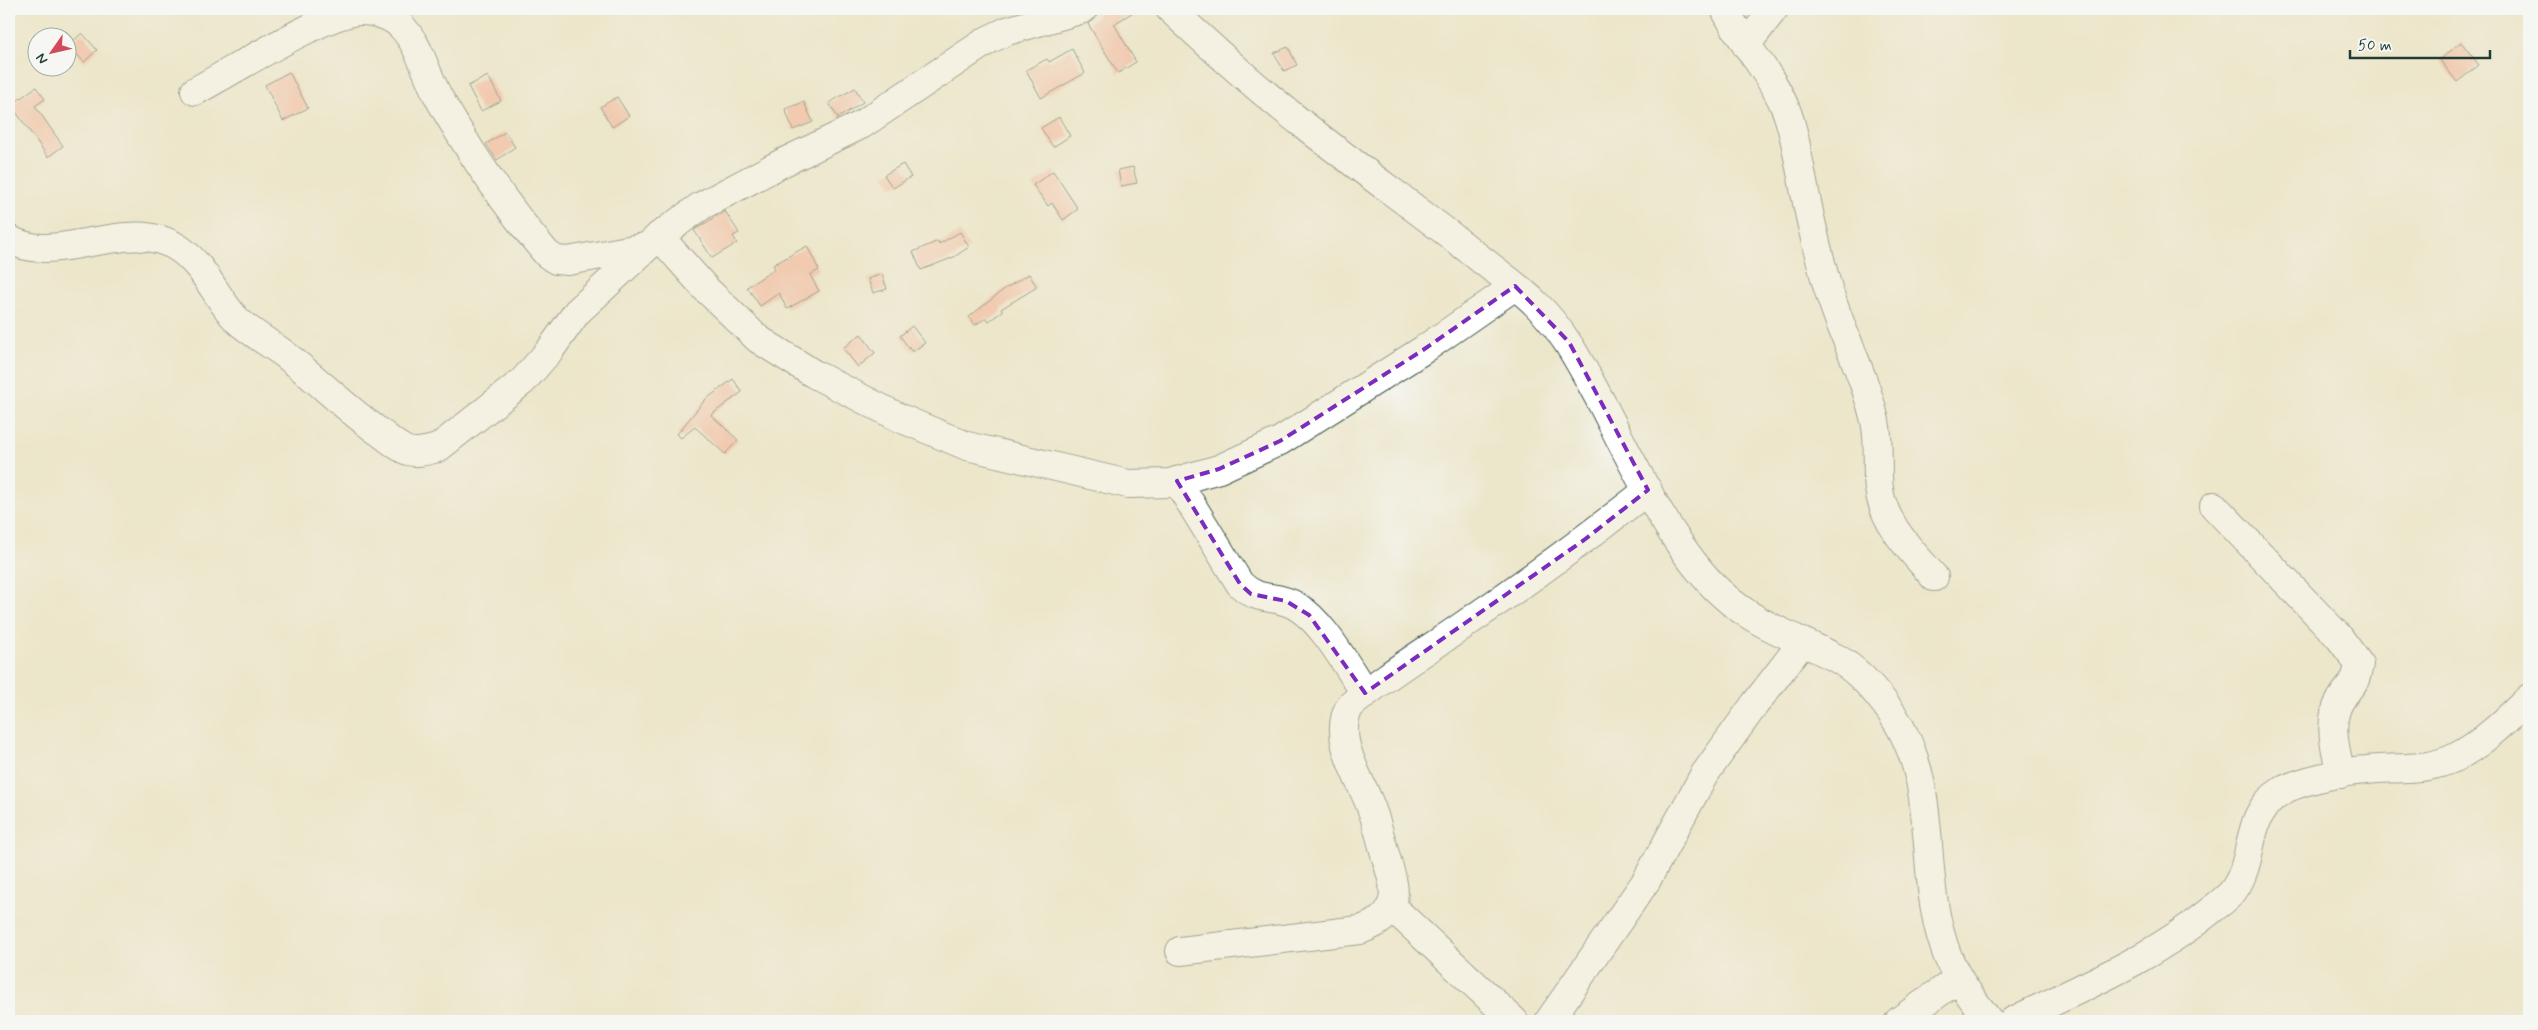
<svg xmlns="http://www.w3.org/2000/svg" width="2538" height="1030" font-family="Mynerve,sans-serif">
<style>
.building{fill:#f6a88f}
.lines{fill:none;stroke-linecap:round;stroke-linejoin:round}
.minor-casing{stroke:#3e564b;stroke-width:30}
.minor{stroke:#fff;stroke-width:28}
.marked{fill:none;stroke:#7b2cbf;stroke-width:4;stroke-dasharray:10 6;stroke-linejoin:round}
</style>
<rect width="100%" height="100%" fill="#f6f6f2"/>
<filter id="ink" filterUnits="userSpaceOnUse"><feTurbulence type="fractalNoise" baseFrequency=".02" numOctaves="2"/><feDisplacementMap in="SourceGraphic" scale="10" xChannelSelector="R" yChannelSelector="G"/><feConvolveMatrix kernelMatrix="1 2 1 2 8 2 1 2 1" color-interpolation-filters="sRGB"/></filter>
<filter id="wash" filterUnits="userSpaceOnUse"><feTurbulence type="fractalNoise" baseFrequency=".0096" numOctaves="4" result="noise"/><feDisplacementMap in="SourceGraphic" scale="20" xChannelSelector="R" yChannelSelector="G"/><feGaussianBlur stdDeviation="1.12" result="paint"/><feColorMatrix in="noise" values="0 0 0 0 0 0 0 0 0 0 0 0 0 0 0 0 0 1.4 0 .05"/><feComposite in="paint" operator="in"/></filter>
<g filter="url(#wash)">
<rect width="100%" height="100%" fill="#ece6cb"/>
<g id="blocks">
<g class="building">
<polygon points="1100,9 1138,9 1114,24 1136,62 1118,73 1088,24 1095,19"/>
<polygon points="82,33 97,50 84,62 69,45"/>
<polygon points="2461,42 2479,65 2457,82 2440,60"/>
<polygon points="1288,47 1297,65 1284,71 1274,53"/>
<polygon points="1072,49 1085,73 1041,98 1026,70 1047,59 1049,62"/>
<polygon points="289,72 308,108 283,121 265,85"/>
<polygon points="488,76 501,101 481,111 468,86"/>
<polygon points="36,87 45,99 35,106 63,146 48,157 11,105"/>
<polygon points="855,88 863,102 838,118 829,103"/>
<polygon points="617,97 629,116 612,127 600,107"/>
<polygon points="804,102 813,122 793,130 785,109"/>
<polygon points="1059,117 1070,136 1053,147 1041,128"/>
<polygon points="505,132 515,147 497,160 486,144"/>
<polygon points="903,164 911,177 893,188 884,175"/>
<polygon points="1133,167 1137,183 1121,186 1118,170"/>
<polygon points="1053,171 1078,209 1063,220 1052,203 1048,206 1033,185"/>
<polygon points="725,211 739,233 733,236 737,243 712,258 694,230"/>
<polygon points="960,232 969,247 954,257 921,270 913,252 938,241 939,244"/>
<polygon points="807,246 819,270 810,275 819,291 787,309 779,293 760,306 747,287 775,269 773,265"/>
<polygon points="882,274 887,289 873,293 868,279"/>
<polygon points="1029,274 1037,287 1001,309 1003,311 989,321 986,318 975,325 969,317 1003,290"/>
<polygon points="912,326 925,343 912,352 900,336"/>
<polygon points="861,334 875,353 858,367 843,348"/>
<polygon points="733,379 742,392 711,415 738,440 725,454 695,427 681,438 677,434 705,400"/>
</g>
</g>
</g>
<g filter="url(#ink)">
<use href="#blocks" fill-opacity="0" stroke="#3e564b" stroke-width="1"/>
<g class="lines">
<g class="minor-casing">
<g id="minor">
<path d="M1170 9C1213 49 1257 89 1304 125 1363 172 1425 214 1483 261 1501 275 1520 288 1536 304 1565 332 1581 365 1600 400 1631 460 1673 551 1723 595 1755 625 1798 638 1836 658 1860 671 1878 693 1893 715 1941 787 1918 869 1944 946 1953 975 1971 997 1989 1021"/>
<path d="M1725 9C1741 43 1769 70 1784 105 1793 125 1796 147 1800 167 1807 205 1815 242 1825 278 1838 327 1864 372 1875 421 1880 444 1876 466 1879 489 1884 525 1912 551 1934 577"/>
<polyline points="1746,45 1774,9"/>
<path d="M195 91C230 73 328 10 362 11 374 11 391 16 400 25 420 44 426 75 439 98 470 153 506 206 547 254L556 260 568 261 645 247"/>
<polyline points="659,236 706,289 758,339 814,374 900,418 967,446 1128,484 1170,483 1219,469 1280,441 1423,350 1515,286"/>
<path d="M9 239C57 269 130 212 181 250 206 268 216 298 237 320 251 333 268 342 283 353 317 379 347 410 382 434 390 440 399 448 408 451 418 454 428 450 438 448L523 381 550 350 577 312 659 236 701 206 784 162 861 125 988 40 1007 31 1083 9"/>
<path d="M1177 481 1240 584C1261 604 1274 593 1296 606 1324 622 1347 667 1365 693"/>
<path d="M2214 506 2339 637 2359 664C2355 688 2350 683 2340 701 2327 723 2336 751 2341 774"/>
<polyline points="1391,906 1514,1021"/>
<path d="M1180 951 1360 930C1371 926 1381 922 1388 912 1399 896 1392 878 1387 861 1382 844 1378 826 1372 810 1361 779 1331 738 1350 706 1383 677 1422 654 1458 629 1523 585 1587 538 1648 490"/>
<polyline points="1549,1021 1646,881 1704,775 1755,704 1802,643"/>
<polyline points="1899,1021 1958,979"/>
<path d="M2013 1021C2080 988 2152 959 2210 911 2217 905 2227 899 2233 891 2257 859 2243 815 2280 792 2298 781 2345 771 2367 770 2397 767 2429 771 2456 757 2484 743 2507 719 2529 698"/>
</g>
</g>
<use href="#minor" class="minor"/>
</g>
</g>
<path d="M0 0H2538V1030H0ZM1515 286 1569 342 1648 490 1584 540 1365 693 1309 615 1286 601 1251 594 1240 584 1177 481 1219 469 1280 441 1423 350Z" fill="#ece6cb" fill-opacity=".55" fill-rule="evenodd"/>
<path class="marked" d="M1515 286 1569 342 1648 490 1584 540 1365 693 1309 615 1286 601 1251 594 1240 584 1177 481 1219 469 1280 441 1423 350Z"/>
<rect width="2538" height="1030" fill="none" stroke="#f6f6f2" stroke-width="30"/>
<g transform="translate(52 52) rotate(236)"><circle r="24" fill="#f6f6f2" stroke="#a0aca6"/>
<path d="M0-4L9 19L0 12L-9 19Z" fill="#d1495b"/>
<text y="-8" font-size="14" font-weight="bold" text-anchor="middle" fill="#1f3d34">N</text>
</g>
<path d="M2350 50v8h140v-8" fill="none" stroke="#1f3d34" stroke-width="2.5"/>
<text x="2358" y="50" font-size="15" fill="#1f3d34" stroke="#f6f6f2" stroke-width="4" paint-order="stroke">50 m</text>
</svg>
